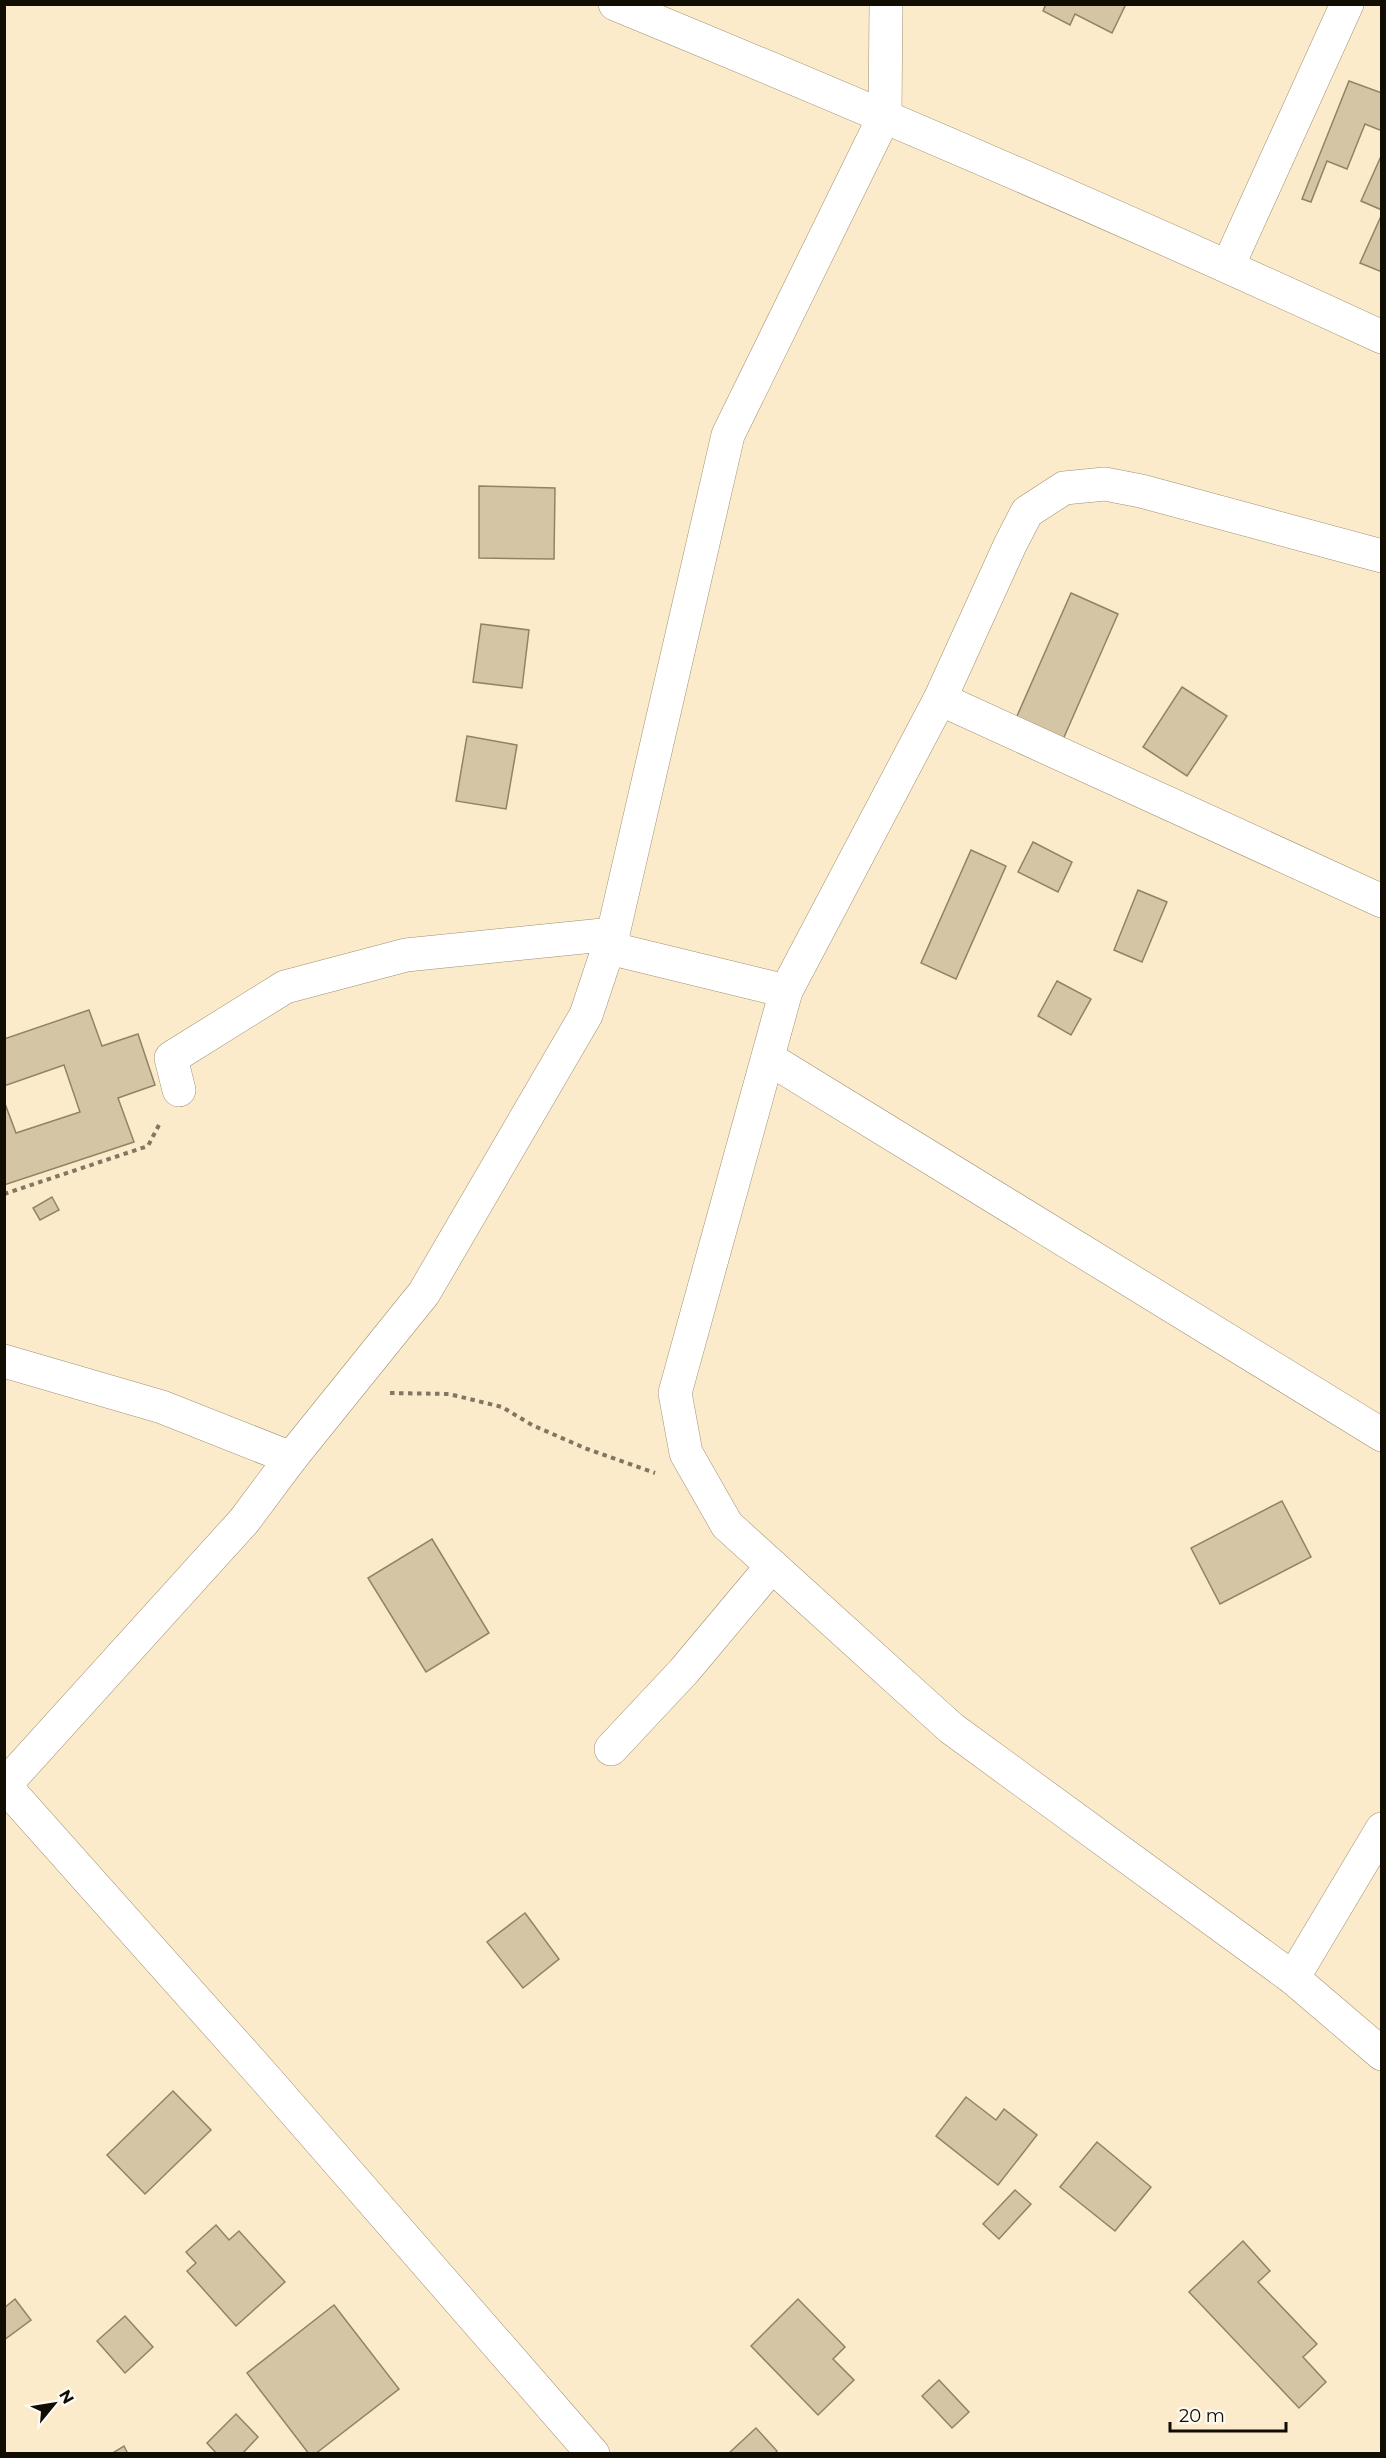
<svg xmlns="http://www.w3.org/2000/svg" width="1386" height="2458" font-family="Montserrat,sans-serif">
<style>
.building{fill:#d4c5a5;stroke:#918365;stroke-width:1.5}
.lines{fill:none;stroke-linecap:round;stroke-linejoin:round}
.minor-casing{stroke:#9f9072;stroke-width:34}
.path{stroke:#807661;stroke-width:4;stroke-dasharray:4.5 4.5;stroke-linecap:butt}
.minor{stroke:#fff;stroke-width:33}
</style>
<rect width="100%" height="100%" fill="#fbebca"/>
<g class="building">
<polygon points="1046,4 1126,4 1112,33 1075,14 1070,25 1043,11"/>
<polygon points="1349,81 1382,93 1382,131 1365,124 1347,169 1327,161 1311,202 1302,199"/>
<polygon points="1382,154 1382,210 1361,201"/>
<polygon points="1382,214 1382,272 1360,263"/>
<polygon points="479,486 555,488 554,559 479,558"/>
<polygon points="1071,593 1118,614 1061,744 1014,723"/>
<polygon points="481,624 529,630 522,688 473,682"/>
<polygon points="1182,687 1227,716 1187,776 1143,747"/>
<polygon points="467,736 517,745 506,809 456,801"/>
<polygon points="1033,842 1072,862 1058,892 1018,872"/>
<polygon points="971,850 1006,866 956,979 921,963"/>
<polygon points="1138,890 1167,902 1142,962 1114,950"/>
<polygon points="1057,981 1091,999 1071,1035 1038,1016"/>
<polygon points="89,1010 102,1046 138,1034 155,1085 118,1098 134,1142 4,1185 4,1101 16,1133 80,1112 64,1065 4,1086 4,1039"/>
<polygon points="52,1197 59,1210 40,1220 33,1208"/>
<polygon points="1282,1501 1311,1557 1220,1604 1191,1548"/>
<polygon points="432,1539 489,1633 426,1672 368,1578"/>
<polygon points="525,1913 559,1959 523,1988 487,1942"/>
<polygon points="173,2091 211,2130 145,2194 107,2155"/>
<polygon points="966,2097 996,2120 1004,2109 1037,2135 998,2185 936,2136"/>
<polygon points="1097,2142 1151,2187 1115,2231 1060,2187"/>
<polygon points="1015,2190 1031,2204 999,2239 983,2224"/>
<polygon points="216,2225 229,2240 239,2231 285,2282 236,2326 187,2271 196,2263 186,2252"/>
<polygon points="1243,2241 1270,2271 1258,2282 1317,2344 1303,2357 1326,2382 1299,2408 1189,2292"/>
<polygon points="15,2299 31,2320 4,2340 4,2308"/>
<polygon points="798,2299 845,2347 833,2359 854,2380 818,2415 751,2346"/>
<polygon points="334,2305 399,2389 315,2454 309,2454 247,2373"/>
<polygon points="125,2316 153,2347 125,2373 97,2341"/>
<polygon points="939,2380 969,2412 952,2428 922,2396"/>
<polygon points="236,2414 258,2437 242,2454 217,2454 207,2443"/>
<polygon points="756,2428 777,2451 775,2454 728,2454"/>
<polygon points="124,2446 128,2454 111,2454"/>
</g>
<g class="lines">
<g class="minor-casing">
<g id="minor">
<path d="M615 4C873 110 1128 220 1382 337"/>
<polyline points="1228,266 1347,4"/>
<polyline points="1382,556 1141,491 1105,484 1064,488 1027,512 1010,545 940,699 786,991 675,1393 686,1453 727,1525 951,1728 1293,1978 1382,2054"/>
<polyline points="940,699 1382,901"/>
<polyline points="609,948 786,991"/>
<polyline points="768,1058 1382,1435"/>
<polyline points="179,1090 171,1058 285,987 406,955 613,934"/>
<polyline points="4,1361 162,1407 291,1458"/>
<polyline points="611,1749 684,1671 772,1566"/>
<polyline points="4,1786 244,1521 291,1458 424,1293 586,1015 613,934 728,435 885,115 886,4"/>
<polyline points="5,1786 267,2080 593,2454"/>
<polyline points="1293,1978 1382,1829"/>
</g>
</g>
<g class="path">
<polyline points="4,1194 148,1146 161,1121"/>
<polyline points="390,1393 449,1394 502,1407 532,1425 587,1449 655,1473"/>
</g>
<use href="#minor" class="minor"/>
</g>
<rect width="1386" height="2458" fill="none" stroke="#120d03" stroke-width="12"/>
<g transform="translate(54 2404) rotate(60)" stroke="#fdfaf3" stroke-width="4.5" paint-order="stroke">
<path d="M0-4.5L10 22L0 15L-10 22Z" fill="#120d03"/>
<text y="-9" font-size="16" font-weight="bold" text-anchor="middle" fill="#120d03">N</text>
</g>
<path d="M1170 2422v9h116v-9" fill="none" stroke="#120d03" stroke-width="3"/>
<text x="1179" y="2422" font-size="18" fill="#120d03" stroke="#fdfaf3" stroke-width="4.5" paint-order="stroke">20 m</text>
</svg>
